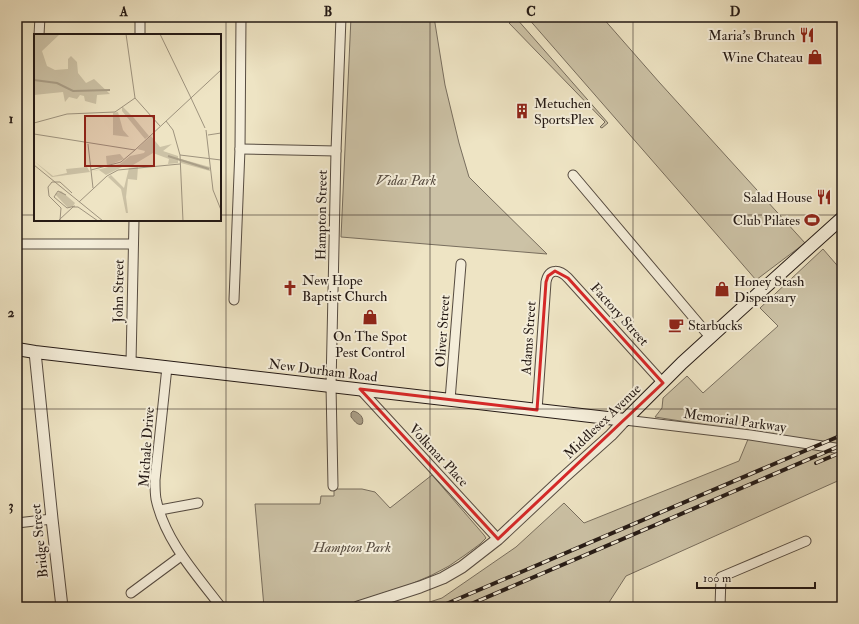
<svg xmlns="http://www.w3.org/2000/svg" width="859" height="624" font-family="'IM FELL Double Pica',serif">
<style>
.green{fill:#ccc2a6;stroke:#786e5e}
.water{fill:#aa9f88;stroke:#756a5a}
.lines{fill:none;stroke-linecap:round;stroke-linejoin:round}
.minor-casing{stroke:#574c41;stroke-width:11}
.tertiary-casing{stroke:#574c41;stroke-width:13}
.secondary-casing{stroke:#251a15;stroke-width:14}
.minor{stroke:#f4edd9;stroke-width:9}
.tertiary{stroke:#f4edd9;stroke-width:11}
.secondary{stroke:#f4edd9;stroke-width:12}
.rail-casing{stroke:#251a15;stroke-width:4}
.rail{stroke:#f4edd9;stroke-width:2.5;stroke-dasharray:8;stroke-linecap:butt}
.marked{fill:none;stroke:#d62828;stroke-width:3;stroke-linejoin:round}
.grid{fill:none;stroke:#251a15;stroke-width:1;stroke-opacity:0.55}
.labels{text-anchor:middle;stroke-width:4;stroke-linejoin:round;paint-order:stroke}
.poi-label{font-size:14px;fill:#251a15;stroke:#f4edd9;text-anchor:end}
.park-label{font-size:14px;font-style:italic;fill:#574c40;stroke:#f4edd9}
.street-label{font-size:14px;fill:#251a15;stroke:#f4edd9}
.inset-river{fill:none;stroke:#aa9f88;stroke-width:2}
.inset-road{fill:none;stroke:#9e937e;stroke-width:1}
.view{fill:#8f2418;fill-opacity:0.15;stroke:#8f2418;stroke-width:2}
.inset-edge{fill:none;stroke:#251a15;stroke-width:2}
.neatline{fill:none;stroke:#251a15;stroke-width:1.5}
.grid-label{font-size:13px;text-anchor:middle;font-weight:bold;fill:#251a15}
</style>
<rect width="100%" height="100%" fill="#eee4c4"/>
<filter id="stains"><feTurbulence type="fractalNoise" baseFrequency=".005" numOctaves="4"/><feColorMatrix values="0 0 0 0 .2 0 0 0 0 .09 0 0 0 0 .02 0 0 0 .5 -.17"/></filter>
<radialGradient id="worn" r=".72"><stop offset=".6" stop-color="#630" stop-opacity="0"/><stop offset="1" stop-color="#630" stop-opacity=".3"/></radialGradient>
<g class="green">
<polygon points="351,17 434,17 445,85 459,143 469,177 484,192 547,254 341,237"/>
<polygon points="527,17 602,17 659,82 805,243 756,280 718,236"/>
<polygon points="516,18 608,123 602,128 600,127 605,122 509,23"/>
<polygon points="823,249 842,271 842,479 626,576 606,607 414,607 442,598 516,547 564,503 584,523 739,461 751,432 655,417 662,408 663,398 687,376 703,393 778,326 760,308"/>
<polygon points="432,475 484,535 486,538 480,544 465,555 449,566 432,575 411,584 340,607 264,607 255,504 320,504 321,496 334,496 334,489 362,489 375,492 390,508"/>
</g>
<path class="water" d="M353 411C359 412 365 418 362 424 357 426 354 420 351 417V413Z"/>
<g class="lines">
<g class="minor-casing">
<g id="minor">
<polyline points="39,35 40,17"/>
<polyline points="140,35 140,17"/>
<polyline points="240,149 336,151"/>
<polyline points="573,175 710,337"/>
<polyline points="17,244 133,244"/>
<polyline points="234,300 240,149 241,17"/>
<polyline points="131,363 134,220"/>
<path d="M167 367 155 480C155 486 155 493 156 499 165 541 196 574 221 607"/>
<polyline points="360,389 498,539"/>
<polyline points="450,400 461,264"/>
<path d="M537 410 546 282C549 267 560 270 568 278L663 383"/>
<polyline points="625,420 750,435 842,449"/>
<polyline points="333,486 331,386 336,151 341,17"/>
<polyline points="160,510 198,503"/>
<polyline points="17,523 52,519"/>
<polyline points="131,593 181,556"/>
<polyline points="720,607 721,577 806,541"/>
</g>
</g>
<g class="tertiary-casing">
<g id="tertiary">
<polyline points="35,352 52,519 62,607"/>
<polyline points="358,607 420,587 443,578 462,567 498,539 563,478 611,435 625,420"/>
</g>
</g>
<g class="secondary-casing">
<polyline id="secondary" points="17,349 35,352 625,420 682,363 761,291 842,218"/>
</g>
<use href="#minor" class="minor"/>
<use href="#tertiary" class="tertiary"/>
<use href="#secondary" class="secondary"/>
<g class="rail-casing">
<g id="rail">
<polyline points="816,463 842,452"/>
<polyline points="439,607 842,435"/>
<polyline points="464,607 842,445"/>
</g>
</g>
<use href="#rail" class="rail"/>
</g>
<path class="marked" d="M555 271 568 278 663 383 498 539 360 389 537 410 546 282 548 276Z"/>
<path class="grid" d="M226 17V607M430 17V607M633 17V607M17 215H35M220 215H842M17 409H842"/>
<defs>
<g id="restaurant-bare" transform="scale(1.2)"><path d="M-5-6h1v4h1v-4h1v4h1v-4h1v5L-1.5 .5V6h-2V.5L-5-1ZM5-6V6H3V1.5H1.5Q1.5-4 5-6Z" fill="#8f2418" stroke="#f4edd9" stroke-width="2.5" paint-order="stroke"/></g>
<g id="shop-bare" transform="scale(1.2)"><path d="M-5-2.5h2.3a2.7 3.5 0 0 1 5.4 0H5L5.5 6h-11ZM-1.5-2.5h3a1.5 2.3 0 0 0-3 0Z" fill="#8f2418" stroke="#f4edd9" stroke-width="2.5" paint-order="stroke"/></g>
<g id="building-bare" transform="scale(1.2)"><path d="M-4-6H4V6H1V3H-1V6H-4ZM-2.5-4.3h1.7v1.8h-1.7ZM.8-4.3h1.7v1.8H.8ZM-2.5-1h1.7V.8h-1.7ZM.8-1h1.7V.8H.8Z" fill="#8f2418" stroke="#f4edd9" stroke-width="2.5" paint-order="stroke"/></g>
<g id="stadium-bare" transform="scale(1.2)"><path d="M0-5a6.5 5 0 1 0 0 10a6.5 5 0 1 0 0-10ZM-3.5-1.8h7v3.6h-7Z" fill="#8f2418" stroke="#f4edd9" stroke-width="2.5" paint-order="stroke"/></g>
<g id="church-bare" transform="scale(1.2)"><path d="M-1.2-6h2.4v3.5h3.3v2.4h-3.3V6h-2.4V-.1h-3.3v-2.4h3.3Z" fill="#8f2418" stroke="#f4edd9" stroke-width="2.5" paint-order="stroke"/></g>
<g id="cafe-bare" transform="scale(1.2)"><path d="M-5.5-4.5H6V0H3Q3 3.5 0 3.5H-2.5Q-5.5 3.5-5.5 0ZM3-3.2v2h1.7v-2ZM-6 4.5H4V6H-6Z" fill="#8f2418" stroke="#f4edd9" stroke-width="2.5" paint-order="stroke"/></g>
</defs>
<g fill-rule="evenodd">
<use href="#restaurant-bare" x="807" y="35"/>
<use href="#shop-bare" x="815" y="57"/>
<use href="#building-bare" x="522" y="111"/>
<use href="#restaurant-bare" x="824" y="197"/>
<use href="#stadium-bare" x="812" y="220"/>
<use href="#church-bare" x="290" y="288"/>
<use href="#shop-bare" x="722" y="289"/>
<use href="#shop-bare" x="370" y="317"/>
<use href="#cafe-bare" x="676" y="325"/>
</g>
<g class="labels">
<g class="poi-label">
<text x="795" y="40">Maria's Brunch</text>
<text x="803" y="62">Wine Chateau</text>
<text x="534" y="108" text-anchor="start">Metuchen<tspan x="534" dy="16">SportsPlex</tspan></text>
<text x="812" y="202">Salad House</text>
<text x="800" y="225">Club Pilates</text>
<text x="302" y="285" text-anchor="start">New Hope<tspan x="302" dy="16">Baptist Church</tspan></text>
<text x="734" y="286" text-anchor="start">Honey Stash<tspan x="734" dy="16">Dispensary</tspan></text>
<text x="688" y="330" text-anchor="start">Starbucks</text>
<text x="370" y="341" text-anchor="middle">On The Spot<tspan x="370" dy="16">Pest Control</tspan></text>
</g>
<g class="park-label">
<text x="406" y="185">Vidas Park</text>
<text x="352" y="552">Hampton Park</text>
</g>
<g class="street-label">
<text transform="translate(321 215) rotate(-89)" y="5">Hampton Street</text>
<text transform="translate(118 291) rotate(-89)" y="5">John Street</text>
<text transform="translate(620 314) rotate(48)" y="5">Factory Street</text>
<text transform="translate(442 331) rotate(-86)" y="5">Oliver Street</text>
<text transform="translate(528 338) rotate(-86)" y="5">Adams Street</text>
<text transform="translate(323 370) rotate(7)" y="5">New Durham Road</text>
<text transform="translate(735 420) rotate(8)" y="5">Memorial Parkway</text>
<text transform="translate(602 421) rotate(-44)" y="5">Middlesex Avenue</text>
<text transform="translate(146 447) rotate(-86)" y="5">Michale Drive</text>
<text transform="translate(439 455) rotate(47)" y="5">Volkmar Place</text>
<text transform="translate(39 541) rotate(-96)" y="5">Bridge Street</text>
</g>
</g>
<g transform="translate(34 34)">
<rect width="187" height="187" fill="#eee4c4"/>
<path d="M0 0H26L8 17 13 32 21 36 34 35V25L37 22 43 28 44 39 52 49 60 45 76 60 63 61 62 70 51 67 50 62 46 61 43 65 35 63 31 68 29 58 0 61ZM88 72 100 84 115 102 111 105 88 77ZM84 78 89 96 95 103 79 101V79ZM117 102 126 113 138 110 129 117 144 122V129L134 130 135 125 119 119 99 131 88 133 72 141 65 136 59 137 86 130 96 122 110 119 111 117 103 115ZM86 120 90 125 73 132 72 122ZM147 125 176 133V137L147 129ZM0 127 19 142 33 139 32 135 53 133 56 138 18 143ZM104 133 103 146 94 145 92 163 94 179H92L87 155 74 143 77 141 90 154 95 134ZM27 157 41 169 39 172 34 174 21 160Z" fill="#ccc2a6"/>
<path class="inset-river" d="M0 46 23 49 39 57 76 56M134 122 175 135"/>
<path class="inset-road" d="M92 0 101 64 126 92M126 0 157 64M157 64 171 94M132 87 139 96 146 121 149 187M0 89 33 80 81 78 101 64M172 96 179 156 187 176M0 100 101 116 187 36M174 101 187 99M54 110 59 154M146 121 187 126M0 131 69 187M57 136 87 128 101 116M32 161 24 157 20 163 33 174 41 172M45 168 73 142 84 136 146 130M39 173H44L64 187M25 186 39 173M26 186 27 174 15 162 14 153 18 148H26L38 159"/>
<path class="view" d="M51 82H120V132H51Z"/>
<rect width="187" height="187" class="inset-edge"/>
</g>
<rect width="859" height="624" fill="none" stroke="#eee4c4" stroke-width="44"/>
<path d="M697 582v6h118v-6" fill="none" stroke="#251a15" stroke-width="2"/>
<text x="703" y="582" font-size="12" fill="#251a15" stroke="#f4edd9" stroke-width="3" paint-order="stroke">100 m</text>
<rect x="22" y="22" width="815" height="580" class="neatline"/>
<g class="grid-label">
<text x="124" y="16">A</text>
<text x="328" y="16">B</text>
<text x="531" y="16">C</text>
<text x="735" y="16">D</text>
<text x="11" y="123">1</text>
<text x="11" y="317">2</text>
<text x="11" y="510">3</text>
</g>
<rect width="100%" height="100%" filter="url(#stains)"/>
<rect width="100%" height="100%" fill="url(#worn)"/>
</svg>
